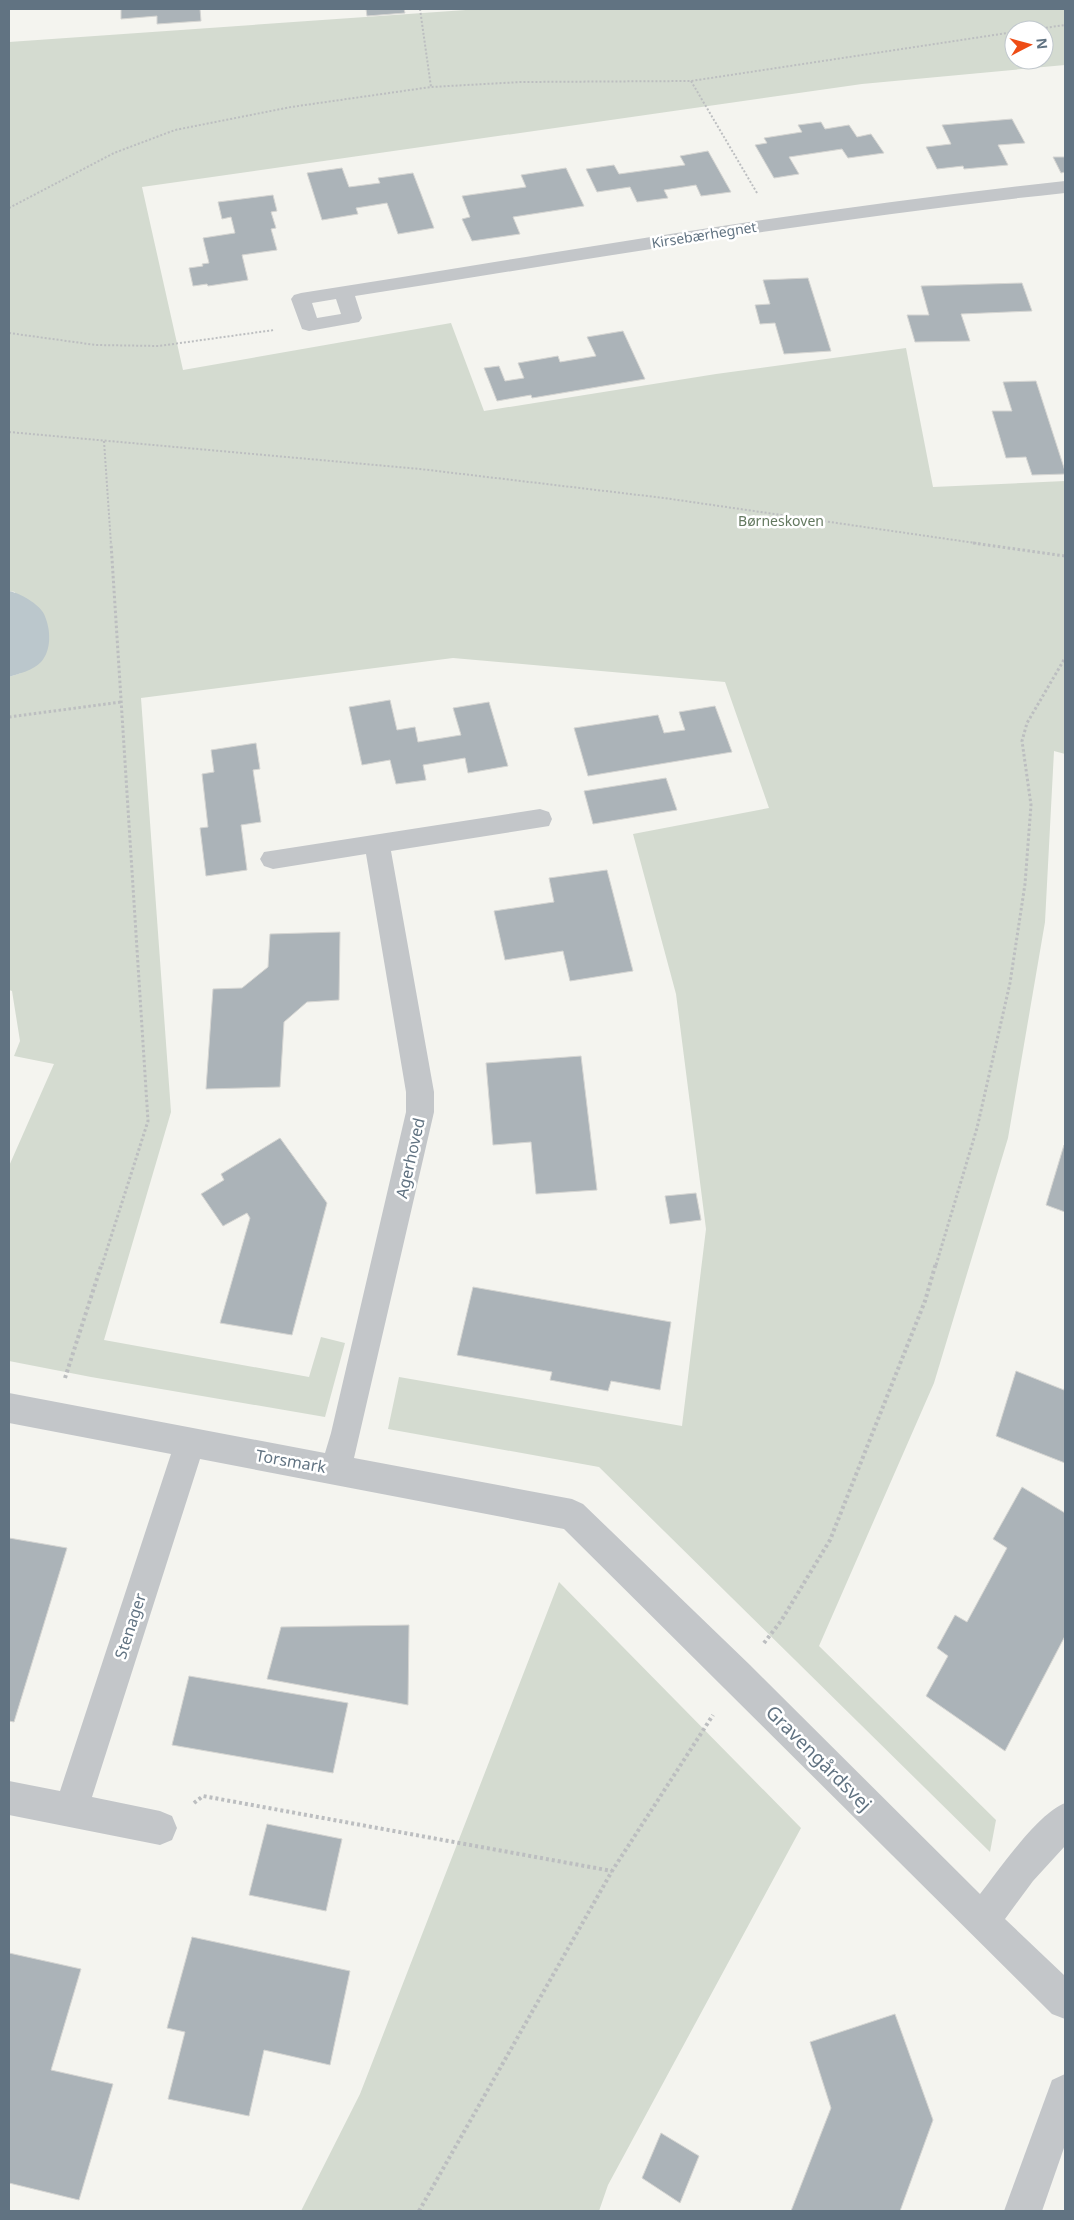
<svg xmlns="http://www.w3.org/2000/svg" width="1074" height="2220" font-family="'Noto Sans',sans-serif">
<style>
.green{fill:#d4dbd0;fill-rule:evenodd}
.water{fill:#bbc7cc}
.building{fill:#abb3b8;stroke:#d5d5d2}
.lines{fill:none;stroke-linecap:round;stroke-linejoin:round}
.path-far2{stroke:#bcbec0;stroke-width:2;stroke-dasharray:2 2;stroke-linecap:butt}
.path-far1{stroke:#bcbec0;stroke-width:3;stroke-dasharray:2.5 2.5;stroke-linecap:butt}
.path{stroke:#bcbec0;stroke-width:4;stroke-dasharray:3 3;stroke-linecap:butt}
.minor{fill:#c3c6c9;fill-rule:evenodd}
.labels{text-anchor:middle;stroke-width:5;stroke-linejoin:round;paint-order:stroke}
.far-street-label{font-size:14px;fill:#617382;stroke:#fff}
.far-park-label{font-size:14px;fill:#647960;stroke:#fff}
.street-label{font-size:16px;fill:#617382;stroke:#fff}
.near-street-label{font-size:19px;fill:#617382;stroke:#fff}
</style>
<rect width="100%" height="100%" fill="#f4f4ef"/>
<g class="green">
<path d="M480 9H1065V65L862 84 142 187 183 370 451 323 484 411 716 374 906 348 933 487 1065 481V754L1054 751 1045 922 1008 1138 934 1383 819 1646 996 1820 990 1852 599 1467 388 1429 399 1377 682 1426 706 1229 676 994 633 834 769 808 725 682 453 658 141 698 171 1112 104 1340 309 1377 321 1337 345 1343 325 1417 91 1377 9 1361V1166L54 1064 14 1056 20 1041 12 991 9 990V677L21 673 15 592 9 591V42ZM1014 30H1044V60H1014Z"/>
<polygon points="559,1582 801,1828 608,2185 599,2211 301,2211 360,2094"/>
</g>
<path class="water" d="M9 591C20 593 39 604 44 614 51 629 52 650 41 662 34 670 18 674 9 677Z"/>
<g class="building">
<polygon points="121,9 200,9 201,21 157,24 157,16 121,19"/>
<polygon points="366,9 404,9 405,13 367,16"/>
<polygon points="1012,119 1025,143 998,145 1008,165 964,169 963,166 937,169 926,147 951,144 942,125"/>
<polygon points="821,122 825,129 849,125 857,137 871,134 884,153 848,158 842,149 789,157 799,174 774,178 755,145 767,143 764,138 802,132 798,125"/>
<polygon points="708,151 731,192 701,196 696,185 664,190 668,198 637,202 630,187 597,192 586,169 614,165 619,174 685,165 680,156"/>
<polygon points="1053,157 1065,157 1065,172 1061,173"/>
<polygon points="342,168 349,187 380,183 378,178 413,173 434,228 398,234 387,203 356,208 358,214 322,220 307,173"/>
<polygon points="566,168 584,206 513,217 520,234 472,241 462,219 470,217 462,196 526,187 521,175"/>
<polygon points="273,195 277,211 271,212 276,228 271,229 277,250 242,255 248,280 208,286 207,284 193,286 189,268 203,266 202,264 209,263 203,238 235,233 231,217 222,219 218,202"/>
<polygon points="808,278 831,351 784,354 775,323 760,324 755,305 770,304 763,280"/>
<polygon points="1022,283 1032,311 961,314 970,341 915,342 907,315 929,315 921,286"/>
<polygon points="623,331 645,379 532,398 531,395 497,401 484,368 499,366 505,381 524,378 518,363 558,356 560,362 596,356 587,337"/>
<polygon points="1036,381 1065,471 1065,474 1032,475 1026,457 1006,458 992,411 1012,411 1003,382"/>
<polygon points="390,700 397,730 415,727 418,742 461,735 453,708 489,702 508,766 468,773 465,758 423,765 426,780 396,784 390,760 362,765 349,707"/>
<polygon points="715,706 732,752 588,776 574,728 658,715 664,733 685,730 679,712"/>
<polygon points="256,743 260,769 253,770 261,822 241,825 247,870 206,876 200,828 208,827 202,774 214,772 211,750"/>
<polygon points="666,778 677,810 593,824 584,791"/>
<polygon points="607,870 633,971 570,981 563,951 505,960 494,911 554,902 549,878"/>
<polygon points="340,932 339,1000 307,1002 284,1022 280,1087 206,1089 213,989 242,988 268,967 270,934"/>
<polygon points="581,1056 597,1190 536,1194 531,1142 493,1145 486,1063"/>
<polygon points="280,1138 327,1203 292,1335 220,1323 250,1218 247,1213 223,1226 201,1194 224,1180 221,1174"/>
<polygon points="1064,1145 1065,1145 1065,1212 1046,1205"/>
<polygon points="696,1193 701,1220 670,1224 665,1196"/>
<polygon points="473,1287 671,1322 660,1390 611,1381 608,1391 550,1380 552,1372 457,1355"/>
<polygon points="1016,1371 1064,1390 1065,1385 1065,1463 996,1436"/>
<polygon points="1022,1487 1065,1513 1065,1636 1005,1751 926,1696 948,1656 937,1648 955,1615 967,1622 1007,1548 993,1539"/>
<polygon points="9,1538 67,1548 14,1722 9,1721"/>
<polygon points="409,1625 408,1705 267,1679 281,1627"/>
<polygon points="189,1676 348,1703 333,1773 172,1745"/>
<polygon points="267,1824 342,1839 326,1911 249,1895"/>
<polygon points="192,1937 350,1971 330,2065 264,2050 249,2116 168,2099 185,2032 167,2028"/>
<polygon points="9,1953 81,1969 51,2070 113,2084 79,2200 9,2183"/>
<polygon points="895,2014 933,2120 900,2211 791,2211 831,2108 810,2042"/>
<polygon points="661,2133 699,2156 680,2203 642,2178"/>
</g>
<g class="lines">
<g class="path-far2">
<polyline points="420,9 431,87"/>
<polyline points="1030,30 1065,25"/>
<polyline points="691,81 757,193"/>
<polyline points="9,208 114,153 175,130 291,107 431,87 521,82 691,81 1014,32"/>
<polyline points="9,333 96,345 159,346 274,330"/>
<polyline points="9,432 420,469 664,498 982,544"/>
<polyline points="104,441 111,544"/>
</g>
<g class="path-far1">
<polyline points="973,543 1065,556"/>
<polyline points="9,717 121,702"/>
<polyline points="102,1265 148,1121 111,543"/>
<polyline points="936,1265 977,1128 1010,983 1025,884 1031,805 1022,741 1027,723 1065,658"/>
</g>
<g class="path">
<polyline points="65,1378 102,1263"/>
<polyline points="764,1643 781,1621 830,1540 925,1301 936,1263"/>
<polyline points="194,1803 203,1796 612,1871"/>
<polyline points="419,2211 612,1871 713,1715"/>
</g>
<g class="minor">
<path d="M1065 181V193C827 218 591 259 355 296L362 318 359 322 309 331 302 329 291 299 294 295 301 293C555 253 809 208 1065 181ZM336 299 341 314 317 318 312 303Z"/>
<path d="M540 809 549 812 552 819 549 826 391 851 434 1092V1112L354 1458 572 1499 583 1504 750 1665 980 1894C999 1870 1038 1813 1065 1803V1846L1033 1881 1005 1919 1065 1976V2019L1052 2014 564 1529 200 1459 92 1797 160 1811 172 1816 177 1828 172 1840 160 1845 9 1815V1781L60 1791 171 1454 9 1423V1393L325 1453 331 1433 406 1112V1092L366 854 273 869 264 866 260 859 264 852Z"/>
<polygon points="1065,2074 1065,2145 1042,2211 1004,2211 1052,2080"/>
</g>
</g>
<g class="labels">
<g class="far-street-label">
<text transform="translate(704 235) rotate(-9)" y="5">Kirsebærhegnet</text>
</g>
<g class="far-park-label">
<text x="781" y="526">Børneskoven</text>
</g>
<g class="street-label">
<text transform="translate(410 1158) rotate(-77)" y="6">Agerhoved</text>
<text transform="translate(291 1461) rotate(10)" y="6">Torsmark</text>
<text transform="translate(130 1626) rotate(-72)" y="6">Stenager</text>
</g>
<g class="near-street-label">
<text transform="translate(819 1758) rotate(45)" y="7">Gravengårdsvej</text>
</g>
</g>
<rect width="1074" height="2220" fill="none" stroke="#617382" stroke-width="20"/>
<g transform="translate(1029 45) rotate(84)"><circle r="24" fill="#ffffff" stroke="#c0c7cd"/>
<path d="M0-4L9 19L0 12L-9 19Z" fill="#ee4c15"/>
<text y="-8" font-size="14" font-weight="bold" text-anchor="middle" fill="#617382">N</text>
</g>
</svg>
